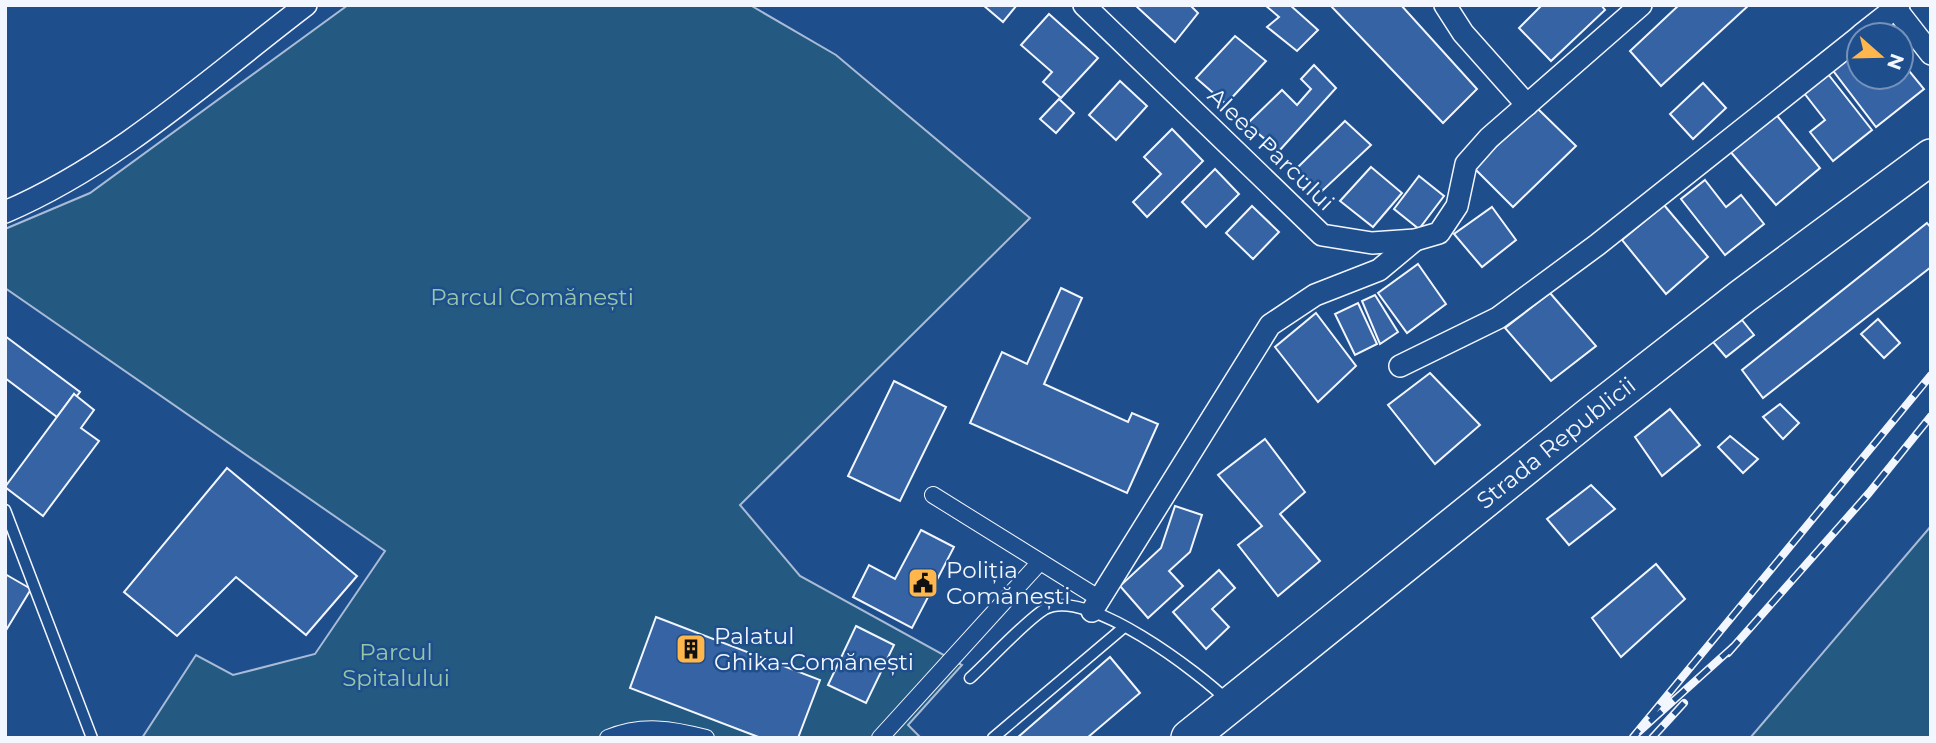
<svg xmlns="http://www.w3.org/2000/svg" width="1936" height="743" font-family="Montserrat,sans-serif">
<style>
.green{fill:#245a82;stroke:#a8bbd7;stroke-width:2}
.building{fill:#3563a3;stroke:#f2f6ff;stroke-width:2}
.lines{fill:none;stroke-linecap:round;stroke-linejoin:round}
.service-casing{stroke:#f2f6ff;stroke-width:13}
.pedestrian-casing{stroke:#f2f6ff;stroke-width:18}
.minor-casing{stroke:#f2f6ff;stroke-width:24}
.primary-casing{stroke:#f2f6ff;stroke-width:38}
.service{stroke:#1f4e8c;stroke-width:10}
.pedestrian{stroke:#1f4e8c;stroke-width:16}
.minor{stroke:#1f4e8c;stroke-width:21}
.primary{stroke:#1f4e8c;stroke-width:35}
.rail-casing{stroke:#f2f6ff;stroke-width:8}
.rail{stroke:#1f4e8c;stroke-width:5;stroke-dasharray:16;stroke-linecap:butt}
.labels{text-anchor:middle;stroke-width:5;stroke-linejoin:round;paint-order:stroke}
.street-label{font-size:23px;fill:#f2f6ff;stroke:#1f4e8c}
.park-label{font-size:23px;fill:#97c8a6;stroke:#1f4e8c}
.poi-label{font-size:23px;fill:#f2f6ff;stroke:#1f4e8c;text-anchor:start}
</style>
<rect width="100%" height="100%" fill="#1f4e8c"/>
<g class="green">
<polygon points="348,5 750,5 836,55 1030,218 740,505 800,576 962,665 908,725 921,738 142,738 196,655 233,675 315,654 385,551 5,288 5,229 90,193"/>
<polygon points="1931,526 1931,738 1750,738"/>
</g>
<g class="building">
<polygon points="983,5 1017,5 1003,22"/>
<polygon points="1135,5 1190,5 1198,13 1175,42"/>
<polygon points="1265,5 1290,5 1318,30 1297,51 1267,27 1279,17"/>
<polygon points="1330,5 1401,5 1477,89 1443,123"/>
<polygon points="1542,5 1601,5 1605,10 1551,61 1519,28"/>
<polygon points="1679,5 1749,5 1661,86 1630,51"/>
<polygon points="1049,14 1098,58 1061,98 1043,82 1052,72 1021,45"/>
<polygon points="1235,36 1266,61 1226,104 1196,78"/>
<polygon points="1859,47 1859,77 1901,77 1901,61 1924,89 1876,127 1831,68"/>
<polygon points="1314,65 1336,88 1279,151 1247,124 1282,90 1297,105 1311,89 1301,79"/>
<polygon points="1828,74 1872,130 1833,161 1810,132 1825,120 1804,93"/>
<polygon points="1120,81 1147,106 1116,140 1089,115"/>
<polygon points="1703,83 1726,108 1693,139 1670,114"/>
<polygon points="1059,99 1074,113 1056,133 1040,119"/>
<polygon points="1538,109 1576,146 1513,207 1473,167"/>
<polygon points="1774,112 1820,168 1776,205 1729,150"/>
<polygon points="1345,121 1371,145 1321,192 1296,169"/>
<polygon points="1172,129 1203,161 1147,217 1133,202 1161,174 1144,157"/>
<polygon points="1371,167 1402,193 1373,227 1340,201"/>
<polygon points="1215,169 1239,194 1206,227 1182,202"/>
<polygon points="1419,176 1444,196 1419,229 1394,209"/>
<polygon points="1705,180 1726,207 1741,195 1764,224 1725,255 1681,199"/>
<polygon points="1664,205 1708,257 1666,294 1622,240"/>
<polygon points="1252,206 1279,232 1253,259 1226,233"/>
<polygon points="1492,207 1516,240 1482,267 1454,234"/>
<polygon points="1927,223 1931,228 1931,267 1763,398 1742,370"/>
<polygon points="1418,264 1446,304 1407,333 1378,293"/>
<polygon points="1061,288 1082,298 1044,384 1128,422 1132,413 1158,424 1127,493 970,423 1002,352 1027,364"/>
<polygon points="1550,293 1596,346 1551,381 1505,328"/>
<polygon points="1375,295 1398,332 1380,344 1362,301"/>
<polygon points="1358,303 1377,344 1355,355 1335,314"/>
<polygon points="1316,313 1356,366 1318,402 1275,347"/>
<polygon points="1878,319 1900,343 1884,358 1861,334"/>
<polygon points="1742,320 1754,335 1726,357 1713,342"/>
<polygon points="5,336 80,392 76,397 74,394 57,417 5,378"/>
<polygon points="1430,373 1480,425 1435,464 1388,405"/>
<polygon points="894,381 946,407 900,501 848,476"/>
<polygon points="74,394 94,410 81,428 99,441 43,516 5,487"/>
<polygon points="1780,404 1799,423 1783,439 1763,417"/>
<polygon points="1670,409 1700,445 1662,476 1635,437"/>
<polygon points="1730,436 1758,459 1743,473 1718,447"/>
<polygon points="1265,439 1305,492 1280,514 1320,561 1278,596 1238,545 1262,526 1218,475"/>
<polygon points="227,468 357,576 306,635 236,577 177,636 124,592"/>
<polygon points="1591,485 1615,509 1569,545 1547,519"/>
<polygon points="1175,506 1202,515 1190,552 1169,571 1183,586 1148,618 1120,586 1161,548"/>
<polygon points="921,530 954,547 912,628 853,597 869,565 895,579"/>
<polygon points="1656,564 1685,599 1621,657 1592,618"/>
<polygon points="1219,570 1235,588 1212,609 1229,627 1206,649 1173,612"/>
<polygon points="5,574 31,589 5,632"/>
<polygon points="656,617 820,680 798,738 761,738 630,688"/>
<polygon points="856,626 894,645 866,703 828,685"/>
<polygon points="1110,657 1140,693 1087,738 1017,738"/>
</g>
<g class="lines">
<g class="service-casing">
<g id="service">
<polyline points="5,510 92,738"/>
<path d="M970 678C989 661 1025 621 1045 609 1086 586 1200 673 1229 702"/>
<polyline points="993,738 1123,628"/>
</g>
</g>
<g class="pedestrian-casing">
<g id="pedestrian">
<polyline points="933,495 1100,599"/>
<path d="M608 738C642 724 672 729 706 738"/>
<polyline points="880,738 1040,562"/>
</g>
</g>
<g class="minor-casing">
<g id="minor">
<polyline points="1084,5 1322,235 1372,243 1415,240 1439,233 1457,206 1466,164 1489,138 1641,5"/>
<polyline points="1445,5 1463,33 1527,105"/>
<polyline points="1896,9 1931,54"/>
<polyline points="1861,35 1899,5"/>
<path d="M5 212C117 164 210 78 306 5"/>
<polyline points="1400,366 1498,318 1597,245 1859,37"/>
<polyline points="1092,611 1270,325 1315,295 1379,270 1415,240"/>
</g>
</g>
<g class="primary-casing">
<g id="primary">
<path id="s1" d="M1189 738 1589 416 1743 296 1931 157"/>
</g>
</g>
<use href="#service" class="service"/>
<use href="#pedestrian" class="pedestrian"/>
<use href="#minor" class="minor"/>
<use href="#primary" class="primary"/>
<g class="rail-casing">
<g id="rail">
<polyline points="1733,647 1633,737 1931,375"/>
<polyline points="1728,653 1869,493 1931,416"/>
<polyline points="1652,738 1684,703"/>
</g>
</g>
<use href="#rail" class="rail"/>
</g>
<defs>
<g id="civic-square" transform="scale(1.575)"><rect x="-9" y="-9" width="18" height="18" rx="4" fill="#ffb74d" stroke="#1f4e8c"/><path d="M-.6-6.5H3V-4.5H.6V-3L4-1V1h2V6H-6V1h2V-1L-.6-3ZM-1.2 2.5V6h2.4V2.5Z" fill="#111"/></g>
<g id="building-square" transform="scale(1.575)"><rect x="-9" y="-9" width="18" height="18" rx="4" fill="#ffb74d" stroke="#1f4e8c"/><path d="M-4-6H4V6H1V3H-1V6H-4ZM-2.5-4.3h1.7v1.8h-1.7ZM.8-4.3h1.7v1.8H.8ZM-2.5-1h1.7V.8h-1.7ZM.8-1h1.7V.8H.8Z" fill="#111"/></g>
</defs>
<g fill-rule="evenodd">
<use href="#civic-square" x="923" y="583"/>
<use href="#building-square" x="691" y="649"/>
</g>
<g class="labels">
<g class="street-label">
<text transform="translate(1271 149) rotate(44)" y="8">Aleea Parcului</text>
<text dy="8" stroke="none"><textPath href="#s1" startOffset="471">Strada Republicii</textPath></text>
</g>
<g class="park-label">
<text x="532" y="305">Parcul Comănești</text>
<text x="396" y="660">Parcul<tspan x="396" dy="26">Spitalului</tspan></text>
</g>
<g class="poi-label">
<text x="946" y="578">Poliția<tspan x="946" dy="26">Comănești</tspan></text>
<text x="714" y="644">Palatul<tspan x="714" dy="26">Ghika-Comănești</tspan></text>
</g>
</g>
<rect width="1936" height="743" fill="none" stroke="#f2f6ff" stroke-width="14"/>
<g transform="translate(1880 56) rotate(110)"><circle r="33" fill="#1f4e8c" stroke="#7391ba" stroke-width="2"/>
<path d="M0-5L12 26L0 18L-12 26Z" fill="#ffb74d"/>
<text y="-10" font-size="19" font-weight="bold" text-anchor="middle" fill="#f2f6ff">N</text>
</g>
</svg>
